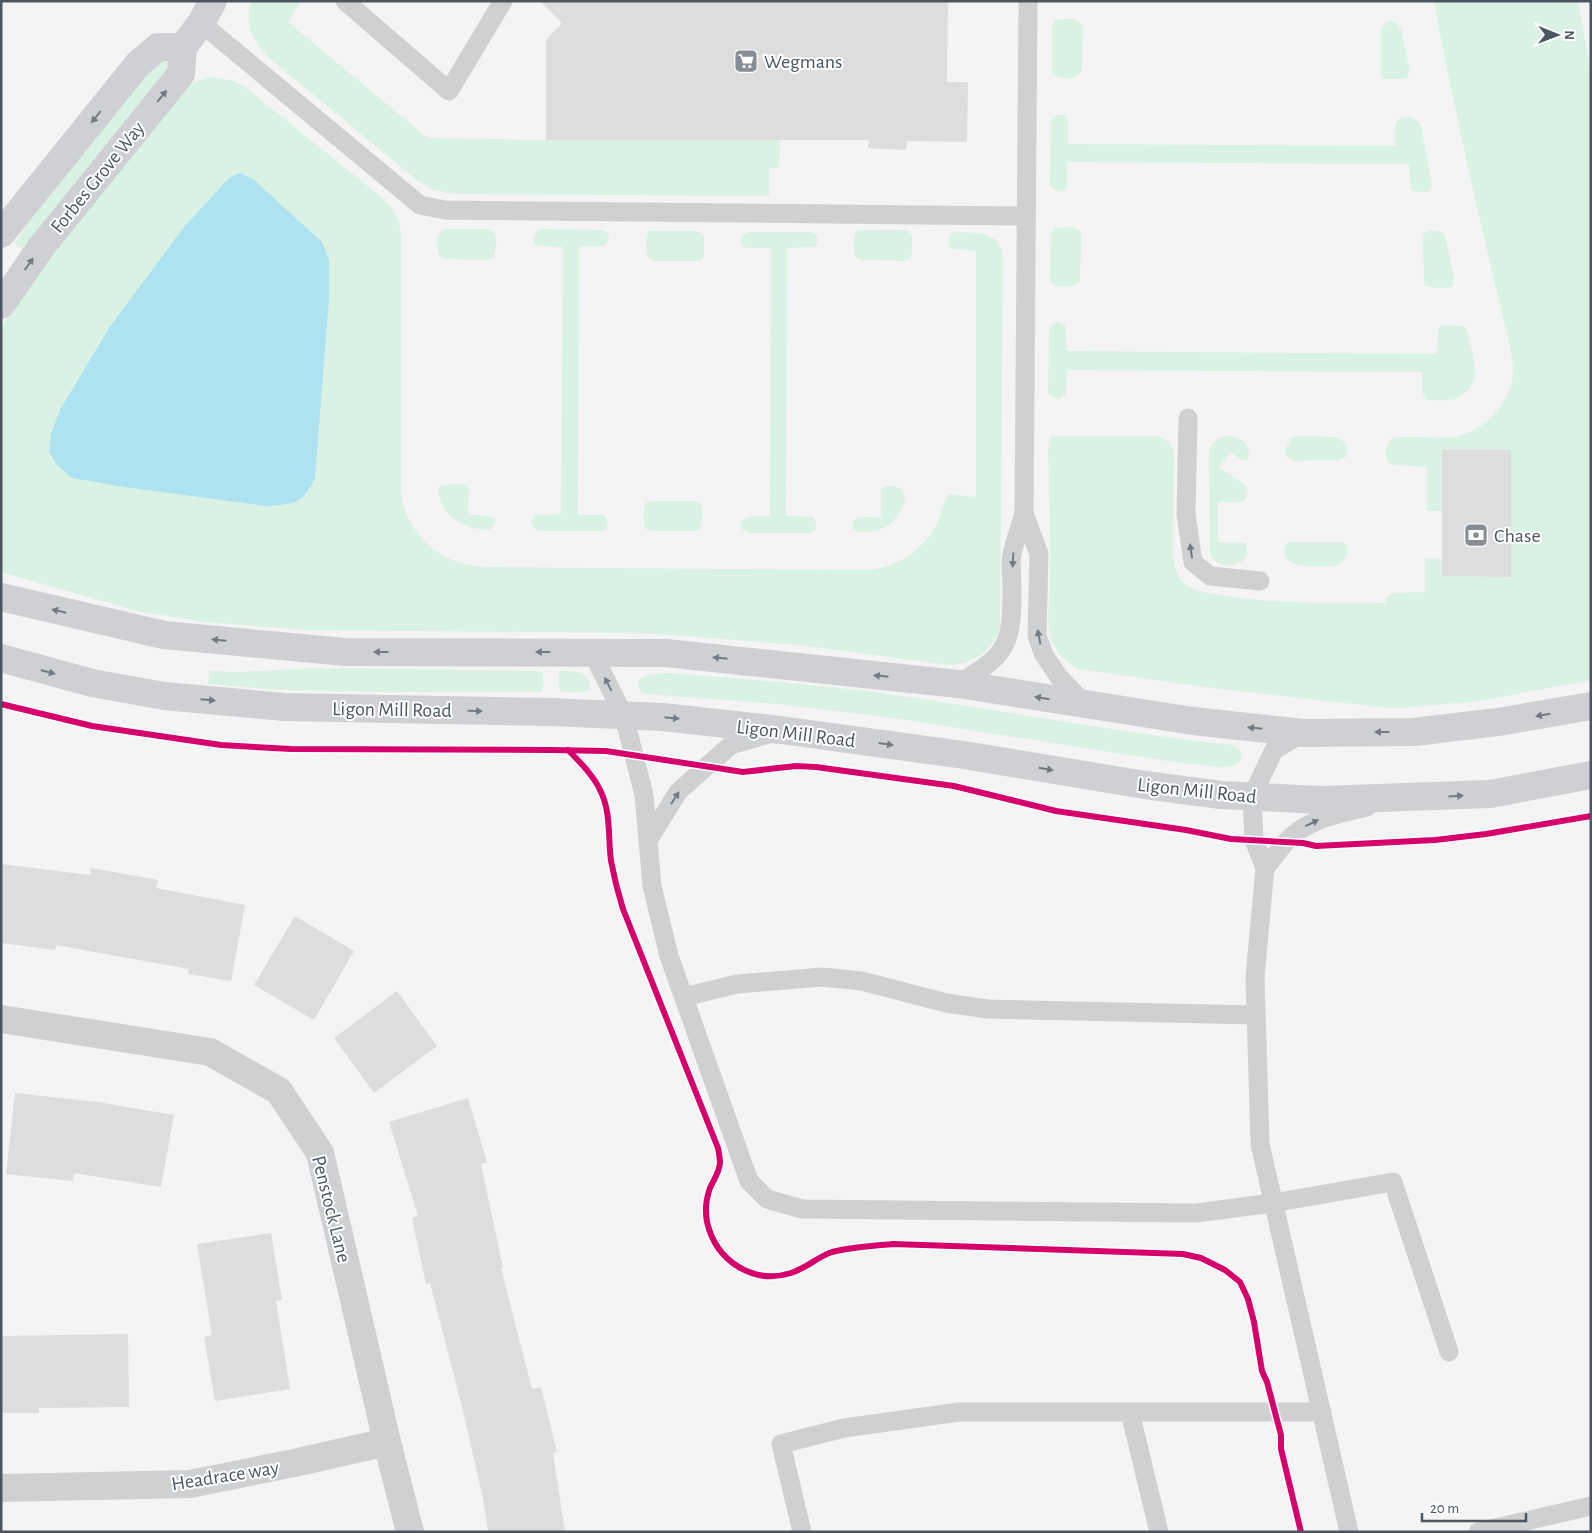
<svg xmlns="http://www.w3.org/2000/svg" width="1592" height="1533" font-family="'Alegreya Sans',sans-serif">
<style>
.green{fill:#d9f2e3;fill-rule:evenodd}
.water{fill:#aee2f0}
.building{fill:#ddddde}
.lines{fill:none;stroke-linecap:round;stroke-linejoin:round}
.lane{stroke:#ced0d2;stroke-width:19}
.street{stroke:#ced0d2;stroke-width:28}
.secondary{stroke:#ced0d4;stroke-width:28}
.cycleway-casing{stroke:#fff;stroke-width:9}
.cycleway{stroke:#d6006c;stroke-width:6}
.oneway{fill:#727b84}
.oneway2{fill:#727b83}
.labels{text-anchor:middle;stroke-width:4;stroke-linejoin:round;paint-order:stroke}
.poi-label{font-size:20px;fill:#4a5661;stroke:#fff;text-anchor:start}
.street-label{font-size:20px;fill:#4a5661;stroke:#fff}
</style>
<rect width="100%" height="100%" fill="#f4f4f4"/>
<g class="green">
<path d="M251 1H301L288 22 424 135 432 138 546 140H780L779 168H769V196L454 194 433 190 418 181 275 63C256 46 243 28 251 1Z"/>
<path d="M1434 1H1578L1591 74V680L1480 701 1400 708H1388L1219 689 1078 669C1068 663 1056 653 1052 642 1045 622 1050 601 1050 581 1051 537 1049 493 1048 450L1049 441 1051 437 1056 436H1157C1166 439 1173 443 1174 453L1173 557C1175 568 1177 580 1188 586 1197 592 1210 593 1221 595 1275 605 1330 602 1385 603L1388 595 1394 593 1425 592V558L1442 559V576L1511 577 1442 450V511H1427V467L1393 465 1388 462C1384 452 1386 447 1392 438 1414 435 1437 440 1458 436 1486 430 1511 402 1513 373 1513 361 1511 350 1508 338 1481 226 1455 115 1434 1Z"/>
<path d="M1060 19H1073L1079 21 1083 27 1082 70C1078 81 1060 80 1052 74V26L1056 20Z"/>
<polygon points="1391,21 1396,22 1401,29 1410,71 1407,78 1403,79 1385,79 1382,77 1381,72 1381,30 1387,22"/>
<polygon points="165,60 172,60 174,65 24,250 15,243 38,207 156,64"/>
<path d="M209 77 231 80 245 87 386 201C396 211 400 222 401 235V493C408 539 444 567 490 567L870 570C900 567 929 546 939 518 942 510 944 499 950 494L976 497V251L950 248C947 241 948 237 954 232 975 233 1001 229 1003 258L1000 626C993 651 974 664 949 665L799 645 670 635 631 633 305 630 204 622 137 611 1 572V328L34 274 184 88 192 83ZM329 300 315 479C301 505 295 504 266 506L117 486 72 478 58 466 51 433 61 408 109 328Z"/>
<path d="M1057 115H1063L1068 120V144L1395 146V126L1397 120C1406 115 1416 117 1421 126L1432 185 1431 190 1427 192 1411 191 1409 164 1067 162C1067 169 1068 177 1067 184 1065 195 1053 194 1050 183L1051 120Z"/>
<path d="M1072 227 1080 231 1081 235 1080 282C1072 288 1058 288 1050 282L1051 234 1055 228Z"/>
<path d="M446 229H488C491 230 494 231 495 234 498 240 496 252 493 258L488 260 446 259 440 257C436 248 435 232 446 229Z"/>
<path d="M541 229 603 230 607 232C610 237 609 241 605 246H579L578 515H604C608 520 608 524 606 529L602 531H539L534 528 531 523 533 518 537 515 561 514 563 247 539 246 534 243C533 236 535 233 541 229Z"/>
<path d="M861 230H904L909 232 912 235V254L909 259 904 261 862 260 856 258C853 251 853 239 856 231Z"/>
<path d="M1429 230C1436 231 1441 230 1445 236L1454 277 1453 286C1445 289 1434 288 1425 286L1424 282 1423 237 1425 233Z"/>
<path d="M649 231H696L702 233 704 236V254L702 260 696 261H654L649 259C645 252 645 238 649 231Z"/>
<path d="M749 232H811L816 234C818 240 818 243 814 247L787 248 786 516 813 517C816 522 817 525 815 531L810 533H748L743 530 740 525C744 513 759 517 770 516L771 248H747L742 245 741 240 744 234Z"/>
<path d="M1057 322 1065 325 1067 351 1437 354 1438 331 1440 326C1448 324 1457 325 1465 327L1467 331C1470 343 1474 357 1475 370 1476 384 1464 398 1450 400 1442 401 1434 400 1426 400L1422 392V372L1067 370 1066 394 1059 399 1050 396 1048 392 1049 331 1053 324Z"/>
<path d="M1227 436C1241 436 1252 445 1248 460L1243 461 1230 452 1219 467 1246 486 1248 491 1245 500 1240 502H1218V542L1245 543C1255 562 1225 576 1210 555L1209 452C1212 442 1217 438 1227 436Z"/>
<path d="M1301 436 1335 437C1344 440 1350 447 1346 457L1339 460 1293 461 1286 456 1285 453 1286 448 1291 438Z"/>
<path d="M460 484 465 485 469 489 468 515C475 515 509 514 489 530 463 529 440 517 438 488L443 485Z"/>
<path d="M887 486C920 484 900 519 884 528 875 532 866 532 857 532L853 529 852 523C857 514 871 518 881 517V489Z"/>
<path d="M652 501H694C697 502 700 502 701 505 704 511 702 524 699 530L693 531H652L646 529C643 522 642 509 647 502Z"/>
<path d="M1289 542H1341L1346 544C1348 548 1348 551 1346 556 1341 569 1327 566 1315 566 1301 566 1277 565 1287 543Z"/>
<path d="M315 668 541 671C544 676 544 687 541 692H385L281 690 208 684 210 671 240 672Z"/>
<path d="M561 670C575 671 591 672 590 689 584 695 570 692 561 692 558 687 558 676 561 670Z"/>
<path d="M668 673C744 679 820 684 895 695 1008 711 1119 733 1233 745L1239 749 1242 756 1240 762 1234 766 1222 767 1174 762 893 718 777 704 644 694 639 690 638 683 641 678 652 674Z"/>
</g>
<path class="water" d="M240 173 253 179 322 242 329 260V300L315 479C301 505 295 504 266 506L117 486 72 478 58 466 49 452 51 433 61 408 109 328 184 227 230 177Z"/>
<g class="building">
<polygon points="540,1 948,1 947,82 968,82 967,142 907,141 906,150 868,148 869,140 546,140 546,40 562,23"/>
<polygon points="1442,450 1511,450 1511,577 1442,576"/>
<polygon points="1,864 90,875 91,868 158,880 156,888 245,905 231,981 188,974 189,969 56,945 55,950 1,943"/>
<polygon points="295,916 354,951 314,1020 254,985"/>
<polygon points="397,991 437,1046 374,1093 334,1038"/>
<polygon points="15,1093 98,1102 174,1115 161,1187 74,1173 73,1181 6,1174"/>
<polygon points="468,1098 487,1162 481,1164 503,1268 501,1268 532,1389 541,1387 557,1452 553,1453 565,1532 488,1532 483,1498 462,1407 430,1283 426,1284 412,1218 418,1216 389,1122"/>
<polygon points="271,1233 282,1300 276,1301 290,1389 215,1401 204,1337 212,1335 197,1244"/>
<polygon points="128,1334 129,1407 39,1408 39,1413 1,1413 1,1336"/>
</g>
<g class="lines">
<g class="lane">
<polyline points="345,1 449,91 503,1"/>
<polyline points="201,23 420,205 445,210 1026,216"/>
<polyline points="1188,418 1186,514 1193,562 1210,576 1260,581"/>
<polyline points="1024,513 1039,554 1037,636 1044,655 1059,677 1085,704"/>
<polyline points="592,652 624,716 644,795 652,886 669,956 749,1181 767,1199 802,1209 1196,1213 1273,1203 1393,1182 1449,1352"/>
<path d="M958 684C1007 654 1012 647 1012 588 1012 577 1010 565 1012 554 1015 540 1021 526 1024 513L1028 1"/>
<polyline points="1303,733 1274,750 1252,796 1254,840 1265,868 1255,977 1260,1144 1349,1532"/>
<polyline points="649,839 678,792 707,766 731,745 772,733"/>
<path d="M1265 868C1272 860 1278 851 1285 843 1306 819 1338 814 1367 807"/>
<polyline points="684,997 737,984 822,977 862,981 946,1003 987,1009 1256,1015"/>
<polyline points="1130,1412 1159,1532"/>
<polyline points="802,1532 781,1444 844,1428 959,1412 1322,1412"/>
<polyline points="1478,1532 1591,1506"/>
</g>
<g class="street">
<polyline points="1,1019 210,1052 279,1091 320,1153 387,1442 410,1532"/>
<polyline points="1,1488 190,1484 294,1463 387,1442"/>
</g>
<g class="secondary">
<polyline points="1,234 138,64 158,47 183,47"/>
<polyline points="1,305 42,246 181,74 183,47 201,23 213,1"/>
<polyline points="1,597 164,635 345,652 666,653 958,684 1193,721 1303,733 1414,732 1498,722 1591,706"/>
<polyline points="1,658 92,683 164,696 284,707 551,712 662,717 781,730 964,755 1145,785 1221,795 1321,800 1490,794 1591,775"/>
</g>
<g class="cycleway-casing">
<g id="cycleway">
<polyline points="1,704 92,726 221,745 291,749 551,750 606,751 743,772 796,766 816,767 954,786 1056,811 1186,830 1231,839 1303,843 1316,846 1435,840 1486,834 1591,816"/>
<path d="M568 750C581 763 594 776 601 792 611 813 608 838 611 861 614 877 618 893 623 909L718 1148C719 1153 720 1158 720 1163 719 1173 714 1179 710 1188 706 1199 705 1211 707 1222 716 1261 753 1285 791 1273 807 1268 817 1257 832 1252 852 1247 872 1246 893 1244L1183 1254 1201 1258 1225 1270 1240 1282 1248 1299 1254 1322 1262 1371 1267 1382 1281 1435V1449L1301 1532"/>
</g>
</g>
<use href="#cycleway" class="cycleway"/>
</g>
<defs><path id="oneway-solid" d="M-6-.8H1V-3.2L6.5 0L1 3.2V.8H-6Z" transform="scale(1.25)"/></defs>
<g class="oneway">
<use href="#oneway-solid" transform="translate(162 96) rotate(-51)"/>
<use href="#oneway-solid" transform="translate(96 117) rotate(128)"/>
<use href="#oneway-solid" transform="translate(29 264) rotate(-55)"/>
<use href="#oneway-solid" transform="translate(59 611) rotate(-167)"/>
<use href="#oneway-solid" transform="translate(219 640) rotate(-175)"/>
<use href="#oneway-solid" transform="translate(381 652) rotate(-180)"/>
<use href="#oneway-solid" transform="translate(543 652) rotate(-180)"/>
<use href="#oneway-solid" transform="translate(720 658) rotate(-174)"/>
<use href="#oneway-solid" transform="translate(48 672) rotate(15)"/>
<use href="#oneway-solid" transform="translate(881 676) rotate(-174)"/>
<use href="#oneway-solid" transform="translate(1042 698) rotate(-171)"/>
<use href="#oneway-solid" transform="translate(208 700) rotate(5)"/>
<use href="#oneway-solid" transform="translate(475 711) rotate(1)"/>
<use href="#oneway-solid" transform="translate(1543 715) rotate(170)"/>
<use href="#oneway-solid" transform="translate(672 718) rotate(6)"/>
<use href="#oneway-solid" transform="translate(1255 728) rotate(-174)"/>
<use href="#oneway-solid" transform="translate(1382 732) rotate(180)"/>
<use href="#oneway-solid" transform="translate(886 744) rotate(8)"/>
<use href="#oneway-solid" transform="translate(1046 769) rotate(10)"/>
<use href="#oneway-solid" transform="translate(1456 796) rotate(-3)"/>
</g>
<g class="oneway2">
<use href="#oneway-solid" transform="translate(1191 551) rotate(-98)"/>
<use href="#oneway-solid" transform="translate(1013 560) rotate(93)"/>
<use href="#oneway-solid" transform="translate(1039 637) rotate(-101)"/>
<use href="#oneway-solid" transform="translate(608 684) rotate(-117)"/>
<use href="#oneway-solid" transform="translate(675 798) rotate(-57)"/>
<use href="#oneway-solid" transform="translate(1312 823) rotate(-25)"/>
</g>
<defs>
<g id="supermarket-square" transform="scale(1.25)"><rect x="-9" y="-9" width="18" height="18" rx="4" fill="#868d94" stroke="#fff"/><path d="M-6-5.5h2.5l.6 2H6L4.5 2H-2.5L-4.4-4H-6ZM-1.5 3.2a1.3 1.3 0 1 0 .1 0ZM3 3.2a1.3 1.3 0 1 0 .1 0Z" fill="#fff"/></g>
<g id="bank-square" transform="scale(1.25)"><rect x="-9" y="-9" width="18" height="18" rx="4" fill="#868d94" stroke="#fff"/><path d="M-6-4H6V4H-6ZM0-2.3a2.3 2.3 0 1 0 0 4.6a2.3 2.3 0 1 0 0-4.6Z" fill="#fff"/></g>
</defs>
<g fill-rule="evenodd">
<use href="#supermarket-square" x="746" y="61"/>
<use href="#bank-square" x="1476" y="535"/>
</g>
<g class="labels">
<g class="poi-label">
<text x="764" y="68">Wegmans</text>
<text x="1494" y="542">Chase</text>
</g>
<g class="street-label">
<text transform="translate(97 177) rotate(-51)" y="7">Forbes Grove Way</text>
<text transform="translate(392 709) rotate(1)" y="7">Ligon Mill Road</text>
<text transform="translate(796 733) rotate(7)" y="7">Ligon Mill Road</text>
<text transform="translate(1197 790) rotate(6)" y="7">Ligon Mill Road</text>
<text transform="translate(332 1209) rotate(76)" y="7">Penstock Lane</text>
<text transform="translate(225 1475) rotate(-9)" y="7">Headrace way</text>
</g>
</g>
<rect width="1592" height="1533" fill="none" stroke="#4a5661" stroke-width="5"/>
<g transform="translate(1557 35) rotate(91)" stroke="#ffffff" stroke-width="4" paint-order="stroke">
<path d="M0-4L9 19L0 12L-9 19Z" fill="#4a5661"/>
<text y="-8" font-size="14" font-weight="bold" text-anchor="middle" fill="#4a5661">N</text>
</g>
<path d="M1422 1513v8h104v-8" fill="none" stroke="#4a5661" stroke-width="2.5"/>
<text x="1430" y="1513" font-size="15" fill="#4a5661" stroke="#ffffff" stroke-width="4" paint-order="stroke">20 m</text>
</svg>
